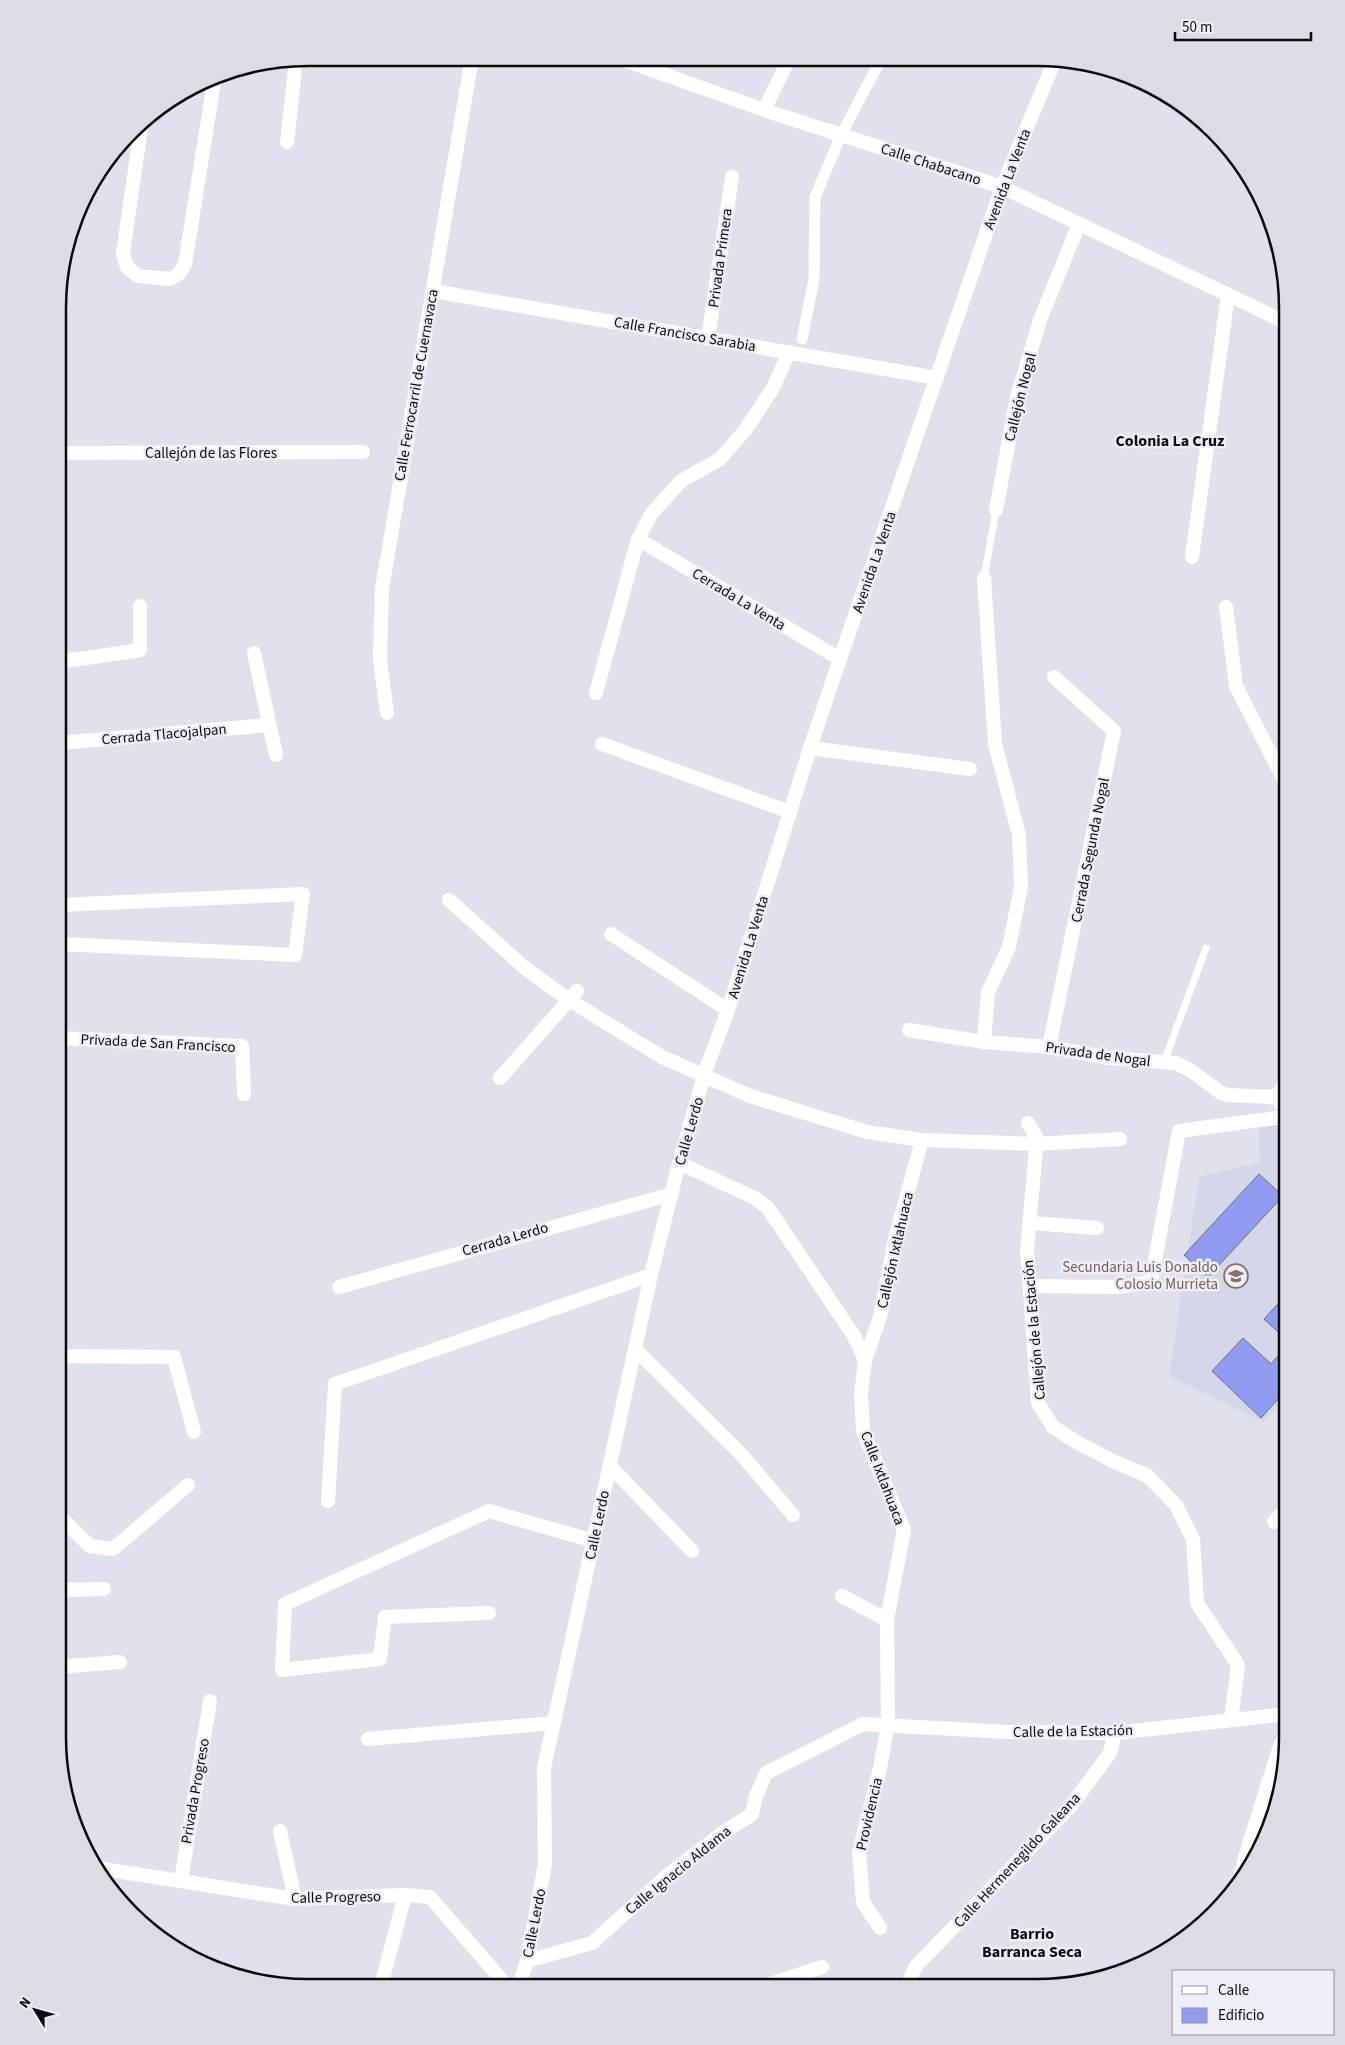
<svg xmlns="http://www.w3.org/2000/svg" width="1345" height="2045" font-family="'Source Sans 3',sans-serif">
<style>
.built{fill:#d3d7e7}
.building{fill:#8f9cf1;stroke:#6c6e76}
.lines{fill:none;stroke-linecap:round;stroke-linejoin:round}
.service{stroke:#fff;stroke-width:7}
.pedestrian{stroke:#fff;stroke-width:11}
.minor{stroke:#fff;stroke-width:14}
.labels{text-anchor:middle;stroke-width:5;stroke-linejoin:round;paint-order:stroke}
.street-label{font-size:15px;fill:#0a0b0e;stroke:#edeff8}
.education-label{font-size:15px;fill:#785e54;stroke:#edeff8;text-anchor:end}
.neighbourhood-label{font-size:16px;font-weight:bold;fill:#0a0b0e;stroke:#edeff8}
.rim{fill:none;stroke:#0a0b0e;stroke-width:2.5}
</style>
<rect width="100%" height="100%" fill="#e0e2eb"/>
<polygon class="built" points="1287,1119 1287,1396 1263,1422 1169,1376 1199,1177 1260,1162 1259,1123"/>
<g class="building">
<polygon points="1259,1174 1283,1196 1208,1277 1184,1255"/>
<polygon points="1287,1294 1287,1340 1264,1319"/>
<polygon points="1243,1338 1271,1364 1287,1346 1287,1389 1261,1418 1212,1371"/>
</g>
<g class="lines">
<g class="service">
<polyline points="984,578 996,510"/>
<polyline points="1164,1062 1206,948"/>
<polyline points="1283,1116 1287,1133"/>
</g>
<polyline class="pedestrian" points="802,339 814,279 815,197 841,135 881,59"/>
<g class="minor">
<polyline points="618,58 764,110 1002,187 1287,323"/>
<polyline points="764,110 789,59"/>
<polyline points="142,121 123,253 127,267 138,276 170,279 179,274 185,264 215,76"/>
<polyline points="287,142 296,60"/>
<polyline points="433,291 937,378"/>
<polyline points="708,339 732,177"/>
<polyline points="59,453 363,452"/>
<polyline points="996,510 1017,397 1040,320 1079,224"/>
<polyline points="638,539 840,659"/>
<polyline points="1192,557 1228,295"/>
<polyline points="1226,607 1236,686 1287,786"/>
<polyline points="254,653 276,755"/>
<polyline points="59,661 80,659 140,650 140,606"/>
<polyline points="596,693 638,539 652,513 681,481 720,459 746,429 773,388 789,352"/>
<polyline points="387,713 380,659 382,589 472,58"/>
<polyline points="59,743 269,725"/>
<polyline points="602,744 790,812"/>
<polyline points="810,748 970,769"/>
<polyline points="449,900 525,968 569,1000 662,1057 750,1096 867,1132 922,1140 1036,1144 1120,1139"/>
<polyline points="611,934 728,1010"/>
<polyline points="59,944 295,955 303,894 59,905"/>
<polyline points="909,1030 984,1042 1049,1047 1109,1058 1176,1063 1190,1070 1221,1093 1229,1095 1271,1097 1278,1094 1287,1079"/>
<polyline points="59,1038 242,1046 244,1094"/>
<polyline points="984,1042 988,992 1009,947 1021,887 1019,835 995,744 984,578"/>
<polyline points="1049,1047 1114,731 1054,677"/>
<polyline points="500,1078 577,991"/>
<polyline points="1281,1104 1287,1103"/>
<polyline points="1028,1123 1037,1138 1027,1250 1038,1403 1053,1427 1078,1443 1115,1462 1148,1476 1176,1505 1193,1539 1197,1603 1238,1665 1231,1720"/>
<polyline points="679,1163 755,1198 768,1208 854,1336 865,1360 861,1394 863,1431 904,1530 887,1620 888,1724 880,1768 859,1852 863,1902 880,1928"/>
<polyline points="1030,1223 1097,1228"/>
<polyline points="1030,1286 1119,1287 1151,1282 1179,1131 1283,1117"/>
<polyline points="339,1287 672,1194"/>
<polyline points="635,1349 740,1453 793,1515"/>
<polyline points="58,1356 174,1357 194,1432"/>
<polyline points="865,1360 880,1317 895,1239 922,1140"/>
<polyline points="610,1466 692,1551"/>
<polyline points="328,1501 335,1384 651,1275"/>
<polyline points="58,1515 90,1546 113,1549 188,1485"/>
<polyline points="1274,1522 1287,1508"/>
<polyline points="58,1590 104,1589"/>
<polyline points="842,1596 887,1620"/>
<polyline points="489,1613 385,1617 380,1659 282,1670 285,1604 489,1511 594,1541"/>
<polyline points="58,1667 120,1662"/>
<polyline points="368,1739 554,1723"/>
<polyline points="280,1831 295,1899"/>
<polyline points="97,1868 295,1899 405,1895 430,1897 507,1986"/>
<polyline points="181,1881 210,1701"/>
<polyline points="1238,1884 1248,1847 1280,1746 1287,1734"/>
<polyline points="527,1961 592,1943 669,1874 721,1834 752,1814 756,1796 766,1773 863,1724 1008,1732 1115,1733 1287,1714"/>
<polyline points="381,1986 405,1895"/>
<polyline points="519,1986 527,1961 545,1864 544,1768 651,1275 679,1163 706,1069 728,1010 810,748 840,659 1002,187 1055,60"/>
<polyline points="761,1987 822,1967"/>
<polyline points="910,1987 909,1981 916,1966 1070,1807 1110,1753 1115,1733"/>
</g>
</g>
<defs>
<g id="school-ring" transform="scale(1.25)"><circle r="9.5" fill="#edeff8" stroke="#8d6e63" stroke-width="1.5"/><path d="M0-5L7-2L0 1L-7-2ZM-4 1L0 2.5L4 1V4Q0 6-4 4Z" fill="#8d6e63"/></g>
</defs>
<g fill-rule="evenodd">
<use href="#school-ring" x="1236" y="1276"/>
</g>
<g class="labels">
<g class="street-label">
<text transform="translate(931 164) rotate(18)" y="5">Calle Chabacano</text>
<text transform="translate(1007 179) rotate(-69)" y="5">Avenida La Venta</text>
<text transform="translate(720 258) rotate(-82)" y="5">Privada Primera</text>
<text transform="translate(685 334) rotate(10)" y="5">Calle Francisco Sarabia</text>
<text transform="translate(416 385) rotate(-80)" y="5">Calle Ferrocarril de Cuernavaca</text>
<text transform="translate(1020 397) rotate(-76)" y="5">Callejón Nogal</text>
<text x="211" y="458">Callejón de las Flores</text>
<text transform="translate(874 562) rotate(-71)" y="5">Avenida La Venta</text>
<text transform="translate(739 599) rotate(31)" y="5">Cerrada La Venta</text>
<text transform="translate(164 734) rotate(-5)" y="5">Cerrada Tlacojalpan</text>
<text transform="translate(1090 850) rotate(-79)" y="5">Cerrada Segunda Nogal</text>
<text transform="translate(748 947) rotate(-73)" y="5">Avenida La Venta</text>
<text transform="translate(158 1043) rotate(3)" y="5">Privada de San Francisco</text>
<text transform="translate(1098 1054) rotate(8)" y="5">Privada de Nogal</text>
<text transform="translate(689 1131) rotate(-74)" y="5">Calle Lerdo</text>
<text transform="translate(505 1239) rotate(-16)" y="5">Cerrada Lerdo</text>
<text transform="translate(895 1250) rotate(-77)" y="5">Callejón Ixtlahuaca</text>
<text transform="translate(1034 1330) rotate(-95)" y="5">Callejón de la Estación</text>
<text transform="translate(883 1478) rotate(69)" y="5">Calle Ixtlahuaca</text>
<text transform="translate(597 1525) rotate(-78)" y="5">Calle Lerdo</text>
<text transform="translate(1073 1731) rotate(-1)" y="5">Calle de la Estación</text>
<text transform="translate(195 1791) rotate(-80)" y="5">Privada Progreso</text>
<text transform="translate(869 1814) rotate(-77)" y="5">Providencia</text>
<text transform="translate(1017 1860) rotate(-47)" y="5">Calle Hermenegildo Galeana</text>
<text transform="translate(678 1870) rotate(-39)" y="5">Calle Ignacio Aldama</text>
<text transform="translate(336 1897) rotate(-1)" y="5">Calle Progreso</text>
<text transform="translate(534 1923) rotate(-79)" y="5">Calle Lerdo</text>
</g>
<g class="education-label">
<text x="1218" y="1272">Secundaria Luis Donaldo<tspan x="1218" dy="17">Colosio Murrieta</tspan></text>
</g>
<g class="neighbourhood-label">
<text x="1170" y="446">Colonia La Cruz</text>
<text x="1032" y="1939">Barrio<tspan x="1032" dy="18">Barranca Seca</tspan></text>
</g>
</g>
<path d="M0 0H1345V2045H0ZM308 66H1037A242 242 0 0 1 1279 308V1737A242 242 0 0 1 1037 1979H308A242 242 0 0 1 66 1737V308A242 242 0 0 1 308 66Z" fill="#dbdde5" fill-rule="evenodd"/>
<path class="rim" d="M308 66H1037A242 242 0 0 1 1279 308V1737A242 242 0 0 1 1037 1979H308A242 242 0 0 1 66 1737V308A242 242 0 0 1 308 66Z"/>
<rect x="1172" y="1970" width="162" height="65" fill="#edeff8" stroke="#92949a"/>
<rect x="1182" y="1986" width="25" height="8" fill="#ffffff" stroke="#92949a"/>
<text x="1218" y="1995" font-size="15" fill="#0a0b0e">Calle</text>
<rect x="1182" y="2008" width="25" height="15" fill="#8f9cf1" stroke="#92949a"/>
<text x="1218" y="2020" font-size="15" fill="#0a0b0e">Edificio</text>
<g transform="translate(35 2010) rotate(307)" stroke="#edeff8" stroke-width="4" paint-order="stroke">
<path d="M0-4L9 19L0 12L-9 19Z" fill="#0a0b0e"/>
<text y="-8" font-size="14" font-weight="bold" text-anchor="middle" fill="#0a0b0e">N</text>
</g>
<path d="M1175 32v8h136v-8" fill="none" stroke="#0a0b0e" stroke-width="2.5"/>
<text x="1182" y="32" font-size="15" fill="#0a0b0e" stroke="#edeff8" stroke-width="4" paint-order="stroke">50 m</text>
</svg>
